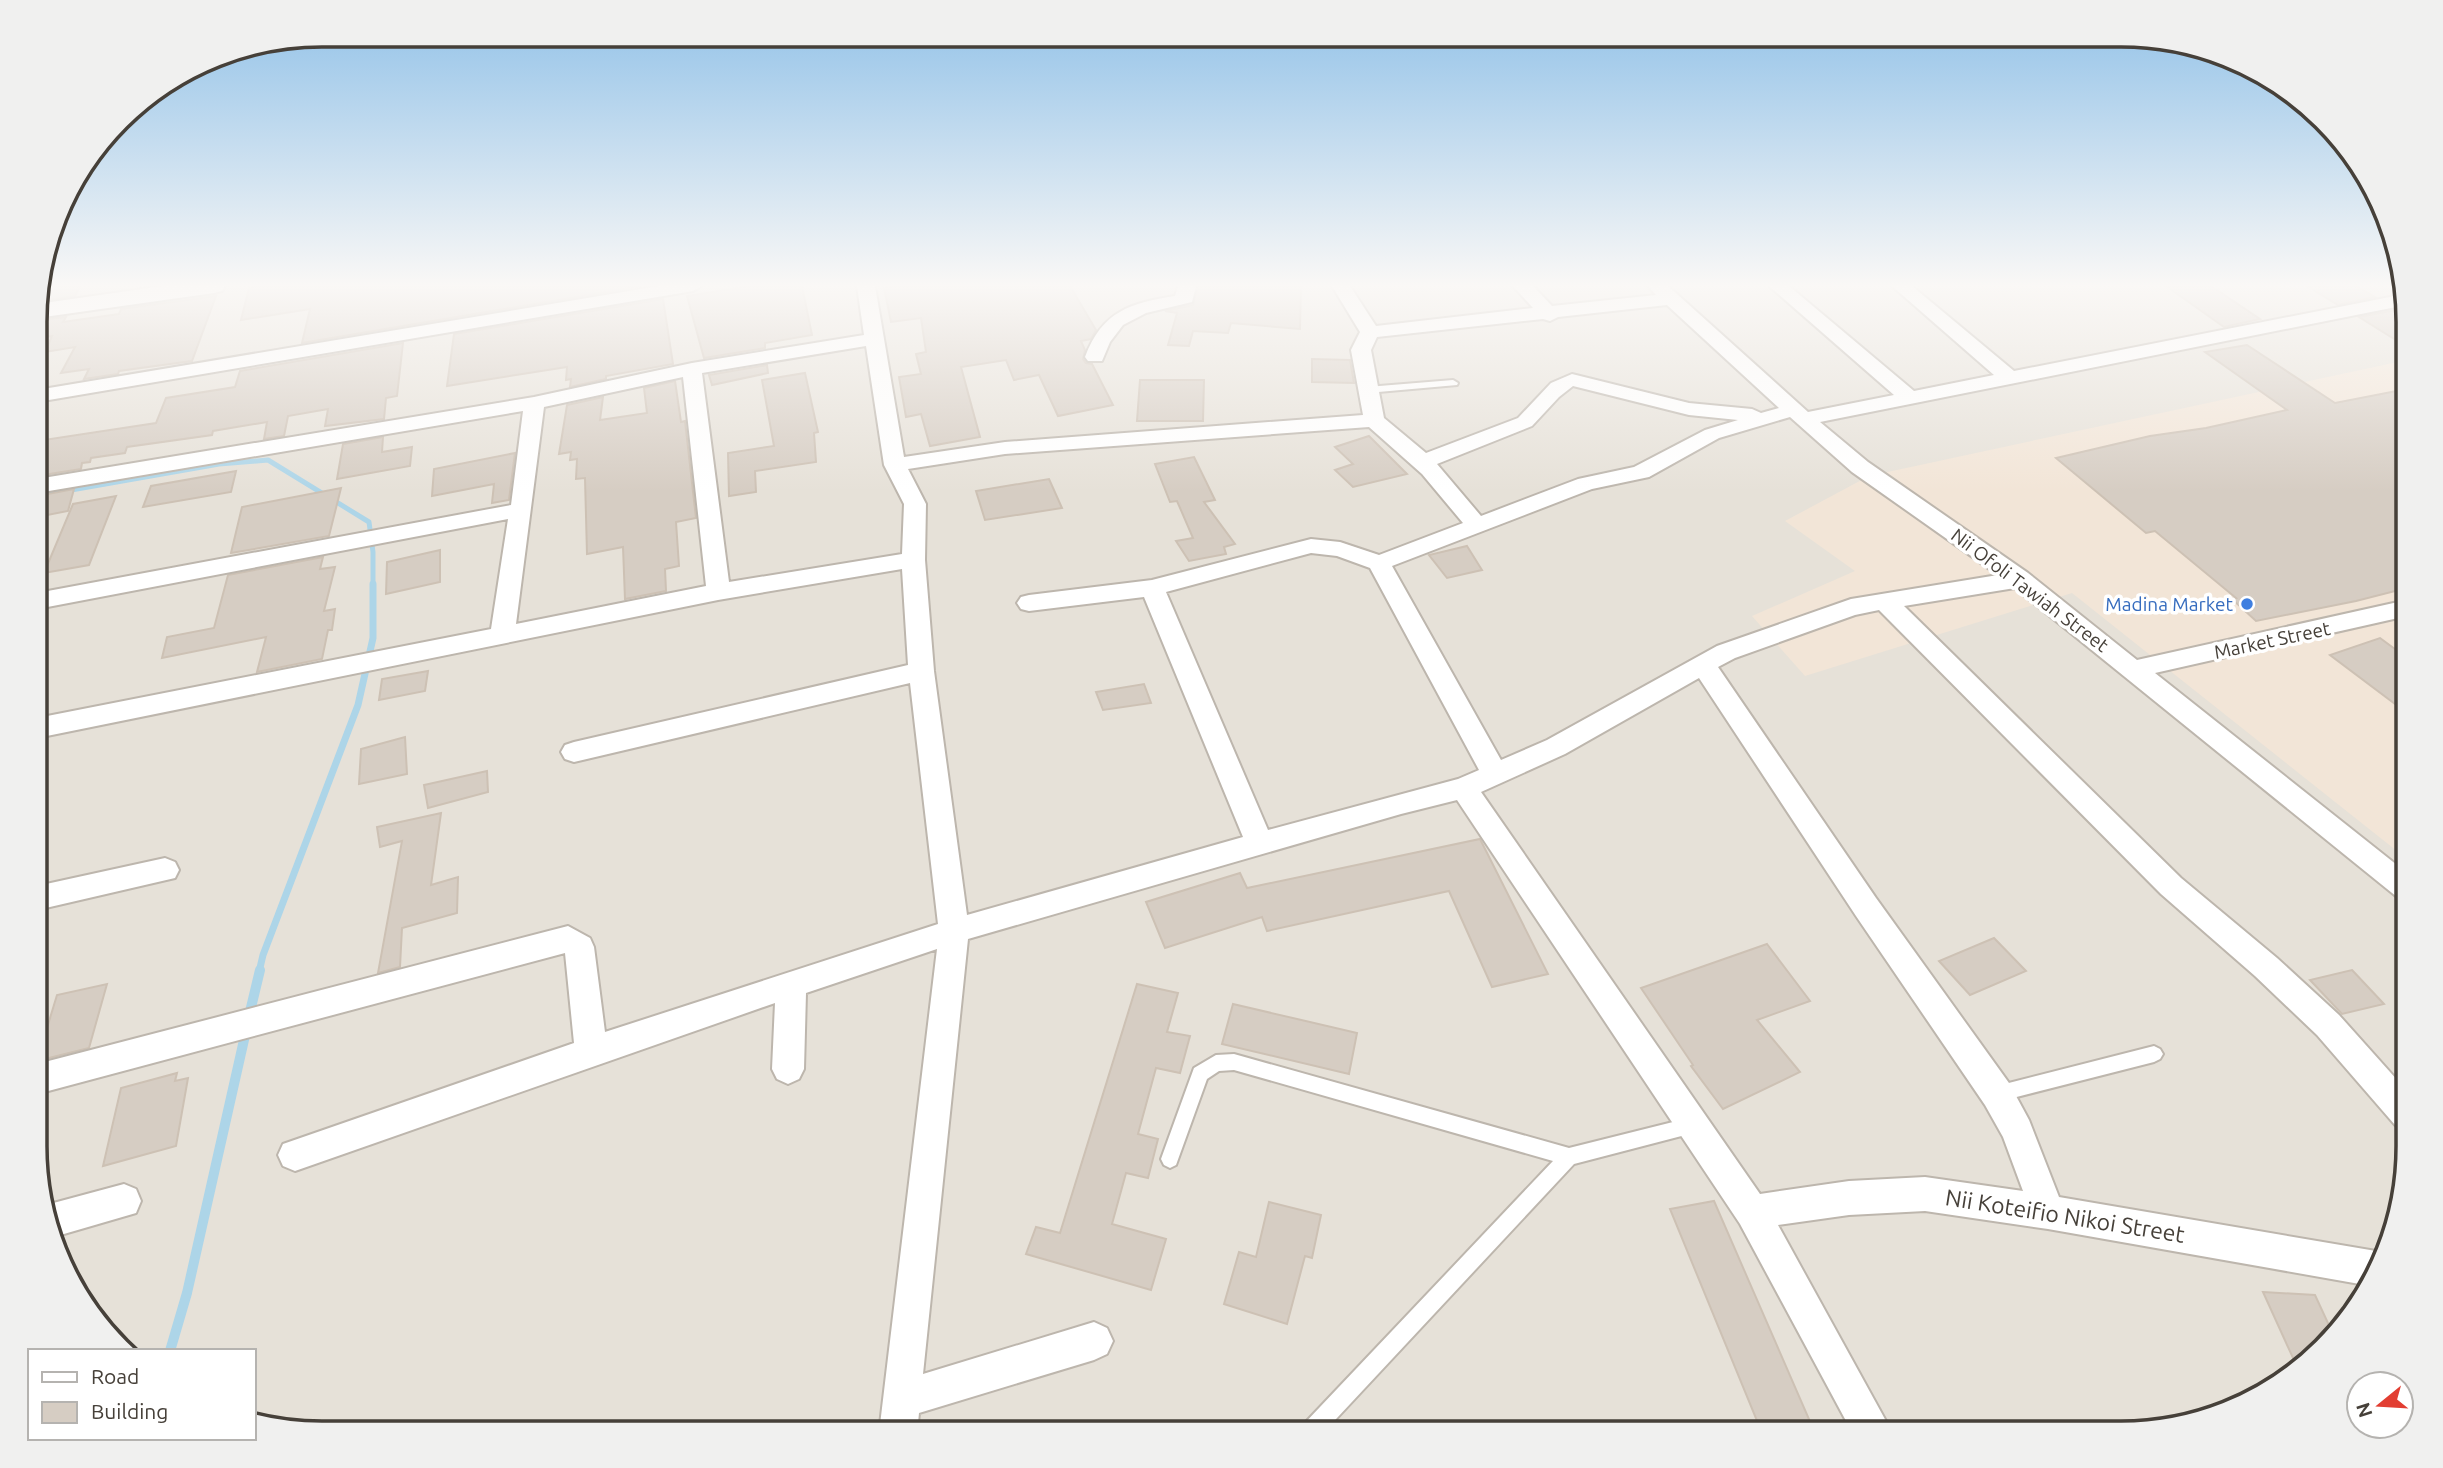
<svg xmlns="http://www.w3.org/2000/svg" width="2443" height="1468" font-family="Ubuntu,sans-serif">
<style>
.residential{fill:#e6e1d8}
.commercial{fill:#f2e5d7}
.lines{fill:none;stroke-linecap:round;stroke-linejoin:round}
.stream-far2{stroke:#add5e8;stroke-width:5}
.stream-far1{stroke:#add5e8;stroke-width:7}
.stream{stroke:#add5e8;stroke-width:10}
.building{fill:#d6cdc3;stroke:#cdc1b4;stroke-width:2}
.service-casing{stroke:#bdb6ad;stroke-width:4}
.minor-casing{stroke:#bdb6ad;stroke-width:4}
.tertiary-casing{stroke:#bdb6ad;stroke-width:4}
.service{fill:#fff;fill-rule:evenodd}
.minor{fill:#fff;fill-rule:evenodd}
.tertiary{fill:#fff;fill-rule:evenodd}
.shop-dot{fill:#3f7fe0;stroke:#fff;stroke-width:2.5}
.labels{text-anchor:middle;stroke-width:7;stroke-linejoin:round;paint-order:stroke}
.street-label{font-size:19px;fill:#464039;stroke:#fff}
.shop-label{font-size:19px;fill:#366cbe;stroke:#fff;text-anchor:end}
.near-street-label{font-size:23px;fill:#464039;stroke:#fff}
.rim{fill:none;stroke:#464039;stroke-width:3.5}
</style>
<rect width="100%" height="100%" fill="#f3efea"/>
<polygon class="residential" points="37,286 2402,286 2407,303 2407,1164 2369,1290 2324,1349 2265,1394 2139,1432 322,1433 254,1424 254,1351 132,1351 83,1305 37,1183"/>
<polygon class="commercial" points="2407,360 2407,859 2072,593 1805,676 1752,616 1855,571 1785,521 1869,476"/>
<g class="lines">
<polyline class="stream-far2" points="37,496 219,464 268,460 369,522 373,552 373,586"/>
<polyline class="stream-far1" points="259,972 263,955 358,705 373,638 373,584"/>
<g class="stream">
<polyline points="249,1016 260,970"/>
<polyline points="170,1351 187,1293 246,1031"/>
</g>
</g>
<g class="building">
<polygon points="55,286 80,286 75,296 48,300"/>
<polygon points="259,286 642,286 302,343 310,309 241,320 249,288"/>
<polygon points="750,286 802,286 812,335 765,343 765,348 704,358 687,296"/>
<polygon points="899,286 1070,286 1096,330 1091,339 1081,341 1085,350 1083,359 1086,363 1092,364 1113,405 1058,416 1039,375 1014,380 1006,360 961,367 980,437 930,446 921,414 906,417 899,377 921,374 916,354 926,352 921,318 891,322 884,288"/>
<polygon points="1198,286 1301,286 1300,329 1231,323 1228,333 1193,331 1189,346 1168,345 1177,313 1165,311 1193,305"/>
<polygon points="2166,286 2211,286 2260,319 2224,327"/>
<polygon points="2307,286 2356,286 2375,297 2338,305"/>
<polygon points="216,296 192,361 119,371 118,374 84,379 89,369 61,373 75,347 45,352 52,336 37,338 38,320 66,317 63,322 119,314 121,309"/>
<polygon points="663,299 673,364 606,376 606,379 570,387 571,379 566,380 567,367 447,386 454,334"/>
<polygon points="2396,310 2407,316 2407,347 2359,317"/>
<polygon points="403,343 397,396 386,398 384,419 325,426 328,409 288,416 284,436 264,439 267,422 213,431 212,435 127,447 125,453 91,458 90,462 82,463 81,469 37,476 37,441 156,423 166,398 235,387 240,371"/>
<polygon points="2247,345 2335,403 2407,389 2407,588 2356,601 2256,621 2232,599 2236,598 2155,531 2146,533 2056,458 2150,436 2206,428 2287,410 2205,352"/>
<polygon points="1312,359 1350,360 1354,383 1312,382"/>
<polygon points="767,365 768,373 712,385 709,375"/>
<polygon points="805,373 818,432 814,433 816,462 755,471 756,492 729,496 728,453 774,446 762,380"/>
<polygon points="1140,380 1204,380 1203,421 1137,421"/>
<polygon points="675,381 681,422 685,421 696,518 676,522 679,566 665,569 666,591 625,599 623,547 587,554 585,478 576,479 577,459 570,460 571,452 559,454 567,405 603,397 600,420 647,413 644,388"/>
<polygon points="1369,436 1407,474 1353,487 1335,470 1353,464 1335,447"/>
<polygon points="383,437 382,452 412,447 410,466 337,479 343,444"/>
<polygon points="515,453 509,500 492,503 494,484 432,496 434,469"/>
<polygon points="1194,457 1215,500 1204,502 1235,544 1224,547 1226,554 1189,561 1176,541 1193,538 1177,501 1170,502 1155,464"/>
<polygon points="236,471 231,492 143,507 151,486"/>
<polygon points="1049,479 1062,508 985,520 976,491"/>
<polygon points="341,488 329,536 231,553 242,507"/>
<polygon points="74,489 68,511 37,517 37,496"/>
<polygon points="116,496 89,565 44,573 73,504"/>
<polygon points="1467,546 1482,570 1447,578 1429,555"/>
<polygon points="440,550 440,582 386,594 387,562"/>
<polygon points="323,557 320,569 335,567 324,611 335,609 332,630 328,630 322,659 257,672 266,637 162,658 167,637 214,628 228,575"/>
<polygon points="2380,638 2407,658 2407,713 2330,655"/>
<polygon points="428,671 425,691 379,700 382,679"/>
<polygon points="1144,684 1151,703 1103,710 1096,692"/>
<polygon points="405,737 407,774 359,784 361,749"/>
<polygon points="487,771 488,792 428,808 424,785"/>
<polygon points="441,813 431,885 458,877 457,913 402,928 400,967 378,973 402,841 380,847 377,827"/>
<polygon points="1480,839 1548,974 1492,987 1449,891 1267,931 1262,917 1165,948 1146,902 1240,873 1247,888"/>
<polygon points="1994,938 2026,971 1970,995 1939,961"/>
<polygon points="1767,944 1810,1001 1757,1020 1800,1072 1723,1109 1691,1066 1693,1065 1641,988"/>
<polygon points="2352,970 2384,1004 2342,1014 2310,980"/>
<polygon points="107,984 89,1048 37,1061 57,995"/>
<polygon points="1137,984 1178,993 1167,1032 1190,1036 1180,1073 1156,1068 1138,1134 1158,1139 1148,1178 1126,1173 1112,1224 1166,1239 1151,1290 1026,1254 1036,1227 1060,1233"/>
<polygon points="1233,1004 1357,1033 1349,1074 1222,1044"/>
<polygon points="177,1073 175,1081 188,1078 176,1146 103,1166 121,1088"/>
<polygon points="1714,1201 1815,1433 1762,1433 1670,1209"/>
<polygon points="1269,1202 1321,1215 1312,1258 1305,1256 1287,1324 1224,1304 1239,1252 1256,1257"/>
<polygon points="2263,1292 2315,1295 2334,1336 2324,1349 2298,1369"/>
</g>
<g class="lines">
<g class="service-casing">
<g id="service">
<polygon points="1453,380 1458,383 1457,385 1367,393 1362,390 1367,387"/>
<polygon points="2154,1046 2160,1049 2163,1054 2160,1059 2154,1062 1997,1102 1991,1100 1988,1094 1991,1088 1997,1086"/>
<polygon points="1234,1054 1569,1148 1693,1117 1699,1119 1702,1125 1699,1131 1693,1133 1574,1164 1323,1433 1299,1433 1302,1426 1553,1161 1234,1070 1219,1071 1207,1079 1176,1165 1170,1168 1164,1165 1161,1159 1194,1068 1216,1055"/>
</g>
</g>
<g class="minor-casing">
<g id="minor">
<polygon points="659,286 702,286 693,291 37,402 37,390"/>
<path d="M857 286H875L904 457 1005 442 1363 415 1351 350 1360 332 1332 286H1350L1376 326 1533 308 1513 286H1533L1552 306 1656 295 1648 286H1668L1808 412 1894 395 1769 286H1789L1914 391 1994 375 1892 286H1912L2014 371 2405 294 2406 305 1820 422 1868 462 2028 573 2137 660 2407 600V616L2155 673 2407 873V901L2397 897 2015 588 1904 606 2181 878 2277 958 2339 1015 2407 1091V1129L2395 1125 2317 1035 2255 976 2161 894 1879 610 1855 615 1735 658 1718 667 1876 898 2009 1083 2029 1120 2059 1197 2376 1251 2381 1253 2371 1286 2048 1229 1925 1211 1849 1215 1778 1225 1892 1432H1852L1740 1224 1457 800 1401 814 968 939 923 1374 1094 1322 1107 1328 1113 1341 1107 1354 1094 1360 919 1413 917 1433H879L937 949 806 993 804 1069 799 1079 788 1084 777 1079 772 1069 775 1003 295 1171 283 1166 278 1155 283 1144 574 1043 565 953 37 1094V1064L568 926 590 938 594 947 605 1032 938 924 910 683 574 762 565 759 561 752 565 745 574 742 908 665 902 569 718 600 37 738V718L491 629 508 519 37 609V593L511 505 523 411 37 493V479L534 397 692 363 864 335ZM1667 305 1779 408 1761 413 1752 409 1689 403 1572 374 1551 383 1518 418 1426 453 1384 418 1371 350 1377 337 1543 319 1550 321 1558 317ZM866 346 884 465 904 504 902 554 729 582 702 373ZM683 377 706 586 516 624 544 407ZM1573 386 1689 415 1738 420 1705 430 1634 467 1578 479 1481 516 1437 464 1532 426 1559 397ZM1790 417 1852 472 1998 575 1851 599 1717 646 1547 740 1501 760 1392 566 1592 489 1649 477 1719 438ZM1369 427 1422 474 1463 523 1379 555 1340 542 1311 539 1152 580 1029 595 1021 597 1017 603 1021 609 1029 611 1144 597 1243 837 967 915 934 671 925 560 926 504 908 469 1005 454ZM1311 553 1337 556 1370 568 1479 770 1458 779 1268 830 1166 592ZM1699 678 1856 916 1985 1105 2003 1137 2023 1191 1925 1177 1849 1181 1760 1194 1481 792 1565 754Z"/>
<path d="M1178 286H1196L1192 302 1146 313 1123 325 1110 342 1102 361H1088L1085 357C1102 311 1131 303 1175 296Z"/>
<polygon points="165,858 175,862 179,870 175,878 37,910 37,886"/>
<polygon points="124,1184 136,1189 141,1201 136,1213 57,1236 46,1205"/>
</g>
</g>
<g class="tertiary-casing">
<polygon id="tertiary" points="163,286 225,286 222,291 214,293 37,318 37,304"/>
</g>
<use href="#service" class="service"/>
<use href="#minor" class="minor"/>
<use href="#tertiary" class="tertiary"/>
</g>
<linearGradient id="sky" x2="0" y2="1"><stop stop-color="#90c1e8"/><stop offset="0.58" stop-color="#faf8f6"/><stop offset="1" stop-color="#faf8f6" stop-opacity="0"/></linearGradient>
<rect width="2443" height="492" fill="url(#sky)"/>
<circle class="shop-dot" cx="2247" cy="604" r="7"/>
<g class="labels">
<g class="street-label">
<text transform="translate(2030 590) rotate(37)" y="7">Nii Ofoli Tawiah Street</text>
<text transform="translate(2272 640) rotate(-12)" y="7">Market Street</text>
</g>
<g class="shop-label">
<text x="2233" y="611">Madina Market</text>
</g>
<g class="near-street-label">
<text transform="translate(2065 1216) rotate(9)" y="8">Nii Koteifio Nikoi Street</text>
</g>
</g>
<path d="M0 0H2443V1468H0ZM322 47H2121A275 275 0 0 1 2396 322V1146A275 275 0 0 1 2121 1421H322A275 275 0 0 1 47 1146V322A275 275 0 0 1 322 47Z" fill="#f0f0ef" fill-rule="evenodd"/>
<path class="rim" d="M322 47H2121A275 275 0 0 1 2396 322V1146A275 275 0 0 1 2121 1421H322A275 275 0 0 1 47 1146V322A275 275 0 0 1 322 47Z"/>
<rect x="28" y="1349" width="228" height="91" fill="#ffffff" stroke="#b5b3b0" stroke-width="2"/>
<rect x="42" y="1372" width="35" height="10" fill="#ffffff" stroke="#b5b3b0" stroke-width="2"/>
<text x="91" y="1384" font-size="21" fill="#464039">Road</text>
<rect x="42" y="1402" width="35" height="21" fill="#d6cdc3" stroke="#b5b3b0" stroke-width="2"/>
<text x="91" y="1419" font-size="21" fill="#464039">Building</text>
<g transform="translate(2380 1405) rotate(252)"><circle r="33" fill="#ffffff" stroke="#b5b3b0" stroke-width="2"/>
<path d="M0-5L12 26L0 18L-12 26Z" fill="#e23e32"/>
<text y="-10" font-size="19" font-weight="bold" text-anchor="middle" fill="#464039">N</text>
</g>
</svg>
